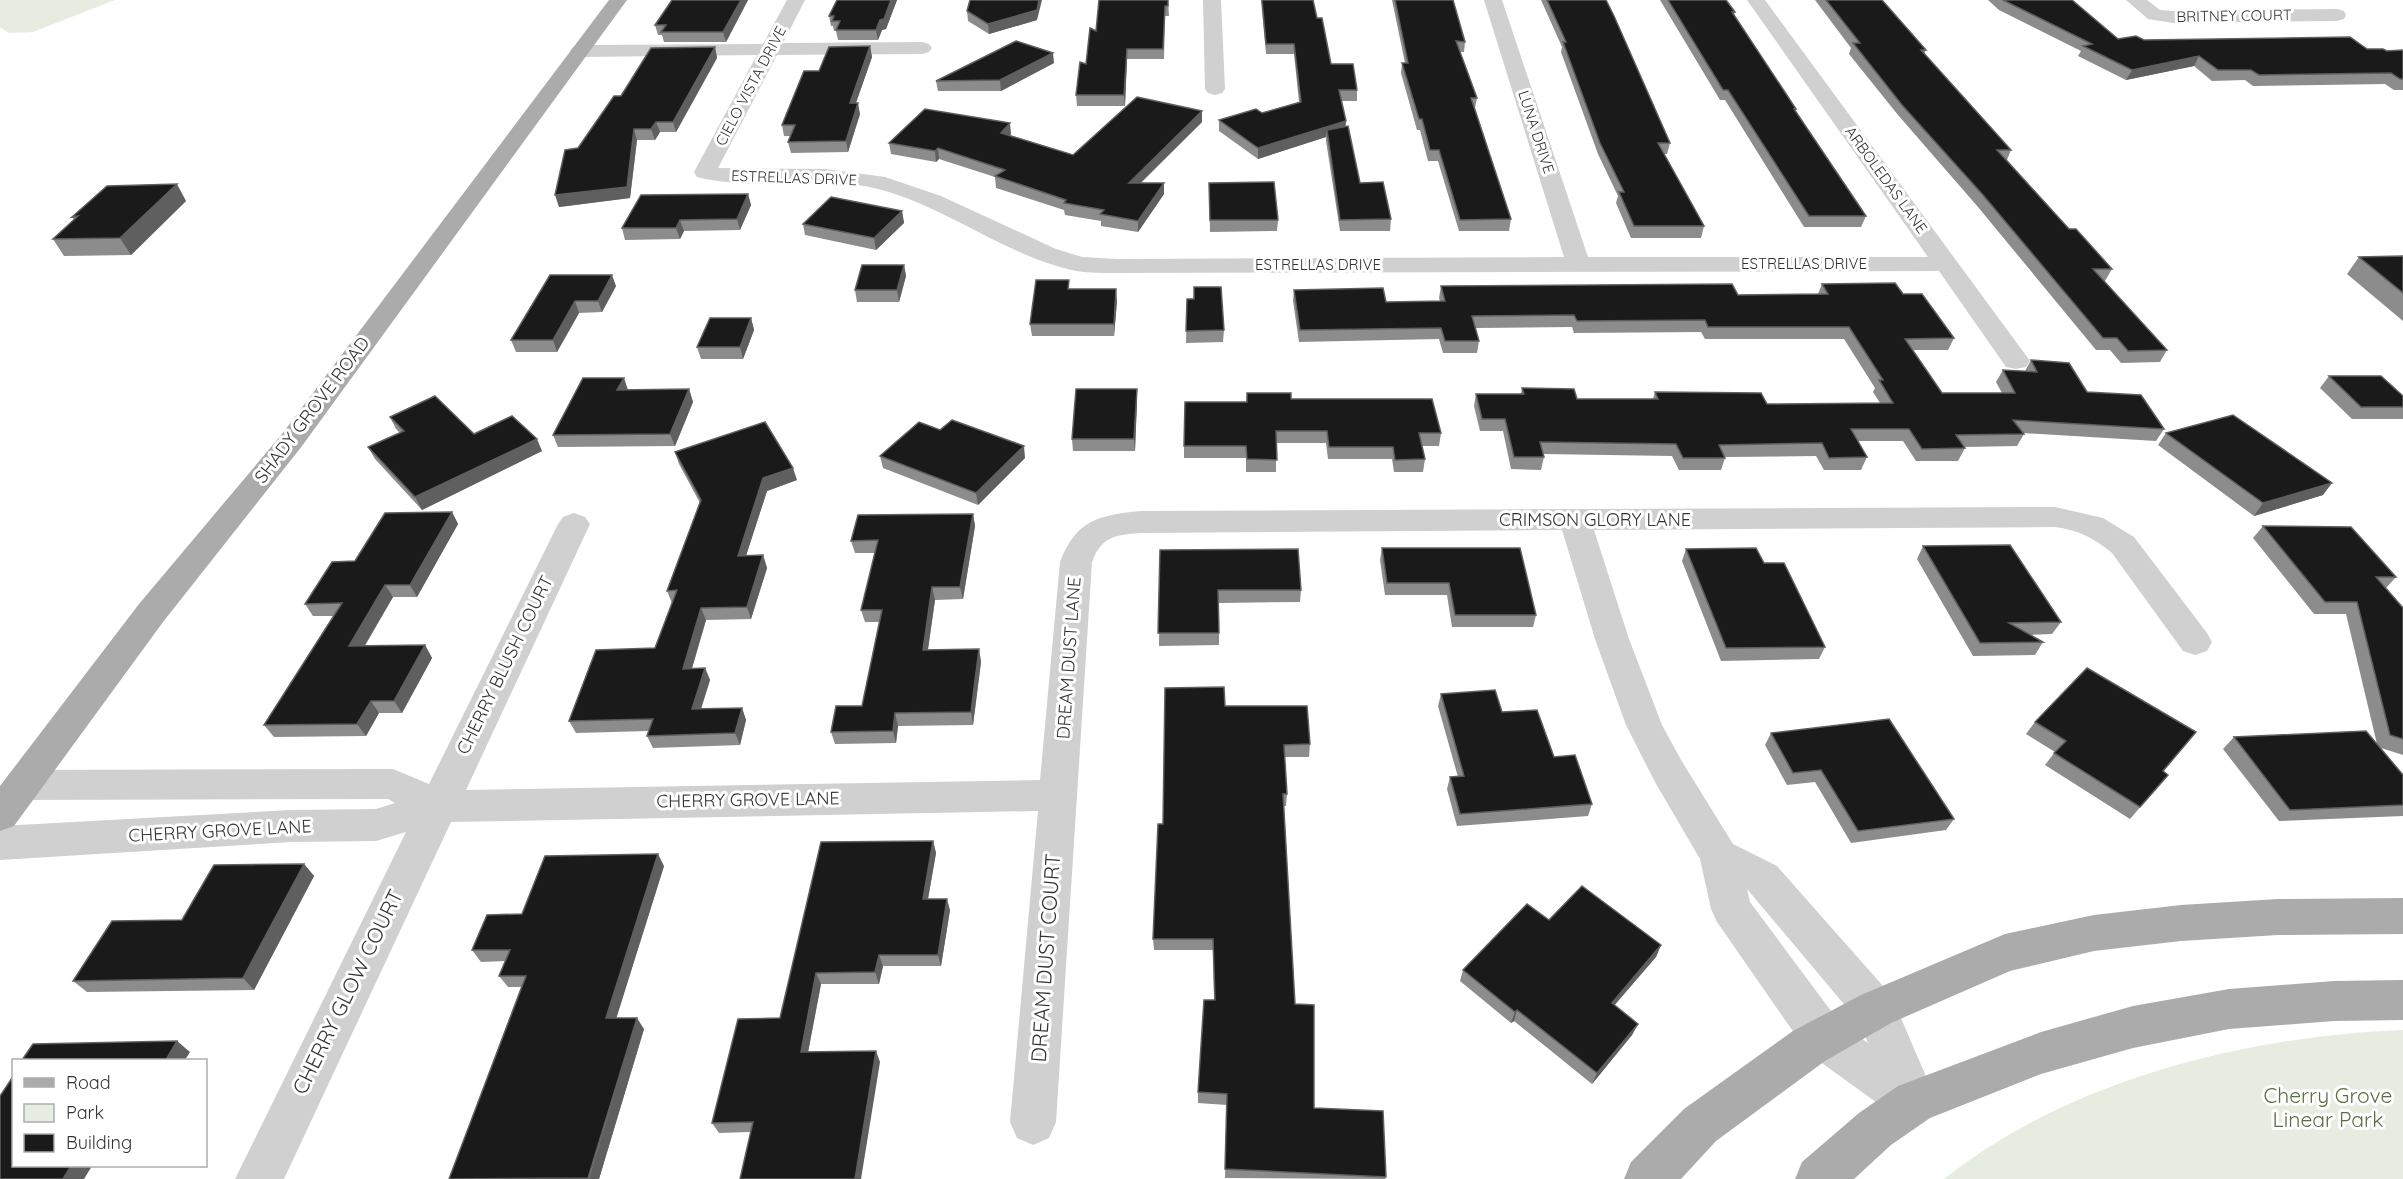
<svg xmlns="http://www.w3.org/2000/svg" width="2403" height="1179" font-family="Quicksand,sans-serif">
<style>
.green{fill:#e6ecdf}
.lines{fill:none;stroke-linecap:round;stroke-linejoin:round}
.minor{fill:#d0d0d0;fill-rule:evenodd}
.major{fill:#ababab;fill-rule:evenodd}
.wall{fill:#8c8c8c}
.shaded-wall{fill:#5f5f5f}
.building{fill:#1a1a1a;stroke:#5f5f5f;stroke-width:1.5}
.labels{text-anchor:middle;stroke-width:6;stroke-linejoin:round;paint-order:stroke}
.far-street-label{font-size:15px;fill:#333;stroke:#fff}
.street-label{font-size:18px;fill:#333;stroke:#fff}
.near-street-label{font-size:21px;fill:#333;stroke:#fff}
.near-park-label{font-size:21px;fill:#56703f;stroke:#fff}
</style>
<rect width="100%" height="100%" fill="#fff"/>
<g class="green">
<polygon points="0,0 115,0 33,32 9,33 0,27"/>
<path d="M2403 1030V1179H1944C2068 1080 2247 1036 2403 1030Z"/>
</g>
<g class="lines">
<g class="minor">
<path d="M787 0H805L783 43 922 42 929 44 932 48 929 52 922 54 777 55 718 168 826 169 885 177 941 196 1056 249 1082 257 1117 259 1564 257 1484 0H1502L1588 257H1928L1747 0H1765L2030 361 2026 367 2016 369 2006 367 1939 271 1117 273C1103 273 1089 273 1076 271 1005 256 948 207 878 189 819 174 756 192 697 177L694 172 757 55 580 57 573 55 570 51 573 47 580 45 763 44Z"/>
<polygon points="1203,0 1221,0 1225,89 1222,93 1215,95 1208,93 1205,89"/>
<polygon points="2126,0 2147,0 2160,10 2173,11 2337,9 2344,11 2346,15 2344,19 2337,21 2173,23 2148,19"/>
<path d="M2055 507 2103 518 2134 537 2207 633 2212 642 2207 651 2195 655 2183 651 2112 553C2094 538 2078 530 2055 527L1594 530 1629 639 1662 725 1681 760 1733 844 1777 866 1891 995 1937 1102 1930 1118 1914 1124 1898 1118 1808 1053 1717 922 1711 909 1700 859 1655 782 1626 725 1595 639 1562 530 1141 533C1115 535 1102 536 1092 562L1056 1122 1049 1138 1033 1145 1017 1138 1010 1122 1038 811 451 822 284 1179H235L406 832 376 841 291 842 0 860V826L291 810 376 809 395 803 388 799 22 800 9 796 3 785 9 774 22 770 393 769 429 784 558 524 563 517 574 513 585 517 590 524 466 790 1040 780 1060 562C1076 520 1099 515 1141 511ZM1747 889 1859 1022 1868 1043 1840 1023 1750 902Z"/>
</g>
<g class="major">
<polygon points="609,0 627,0 302,446 163,622 14,826 0,831 0,786 139,604 282,434"/>
<polygon points="2403,898 2403,934 2278,935 2181,941 2094,951 2010,971 1891,1023 1825,1061 1716,1141 1681,1179 1624,1179 1631,1162 1684,1109 1793,1031 1861,995 2005,934 2094,915 2181,905 2278,899"/>
<polygon points="2403,980 2403,1020 2334,1021 2229,1029 2133,1048 2041,1074 1930,1118 1891,1145 1854,1179 1795,1179 1802,1162 1859,1113 1898,1086 2041,1032 2133,1006 2229,989 2334,981"/>
</g>
</g>
<g class="wall">
<polygon points="748,0 726,42 664,42 662,35 658,35 655,25"/>
<polygon points="837,0 897,0 886,29 882,30 878,40 838,40 836,31 834,31 833,26 831,26 829,16"/>
<polygon points="1168,0 1169,16 1165,16 1164,59 1127,59 1125,106 1077,106 1076,95 1096,31"/>
<polygon points="1261,0 1313,0 1317,18 1331,64 1357,90 1357,101 1341,101 1346,121 1345,127 1360,183 1391,219 1390,231 1340,231 1326,141 1326,137 1258,159 1219,131 1219,120 1262,113 1299,102 1294,54 1266,54"/>
<polygon points="1392,0 1453,0 1465,42 1464,52 1460,52 1477,98 1475,108 1511,219 1509,231 1459,231 1438,161 1428,161 1420,130 1417,130 1401,73 1402,63 1405,63"/>
<polygon points="1541,0 1606,0 1670,143 1667,154 1664,154 1704,226 1701,238 1631,238 1616,203 1618,196 1598,154 1561,52 1562,47"/>
<polygon points="1660,0 1726,0 1735,12 1734,15 1796,109 1795,111 1866,216 1861,227 1804,227 1725,100 1720,100"/>
<polygon points="1815,0 1882,0 1926,50 1924,54 2011,150 2007,160 2069,229 2112,269 2105,281 2104,281 2167,350 2160,362 2121,363 2110,350 2096,350 1978,207 1898,115 1849,54 1851,48"/>
<polygon points="1988,0 2072,0 2118,39 2367,49 2387,51 2403,50 2403,90 2394,90 2385,84 2253,86 2245,80 2212,81 2194,66 2126,80 2078,56 2081,51 1999,10"/>
<polygon points="967,11 1037,20 989,34 968,21"/>
<polygon points="870,46 872,57 856,103 860,114 848,152 791,153 788,142 791,136 784,136 782,125 819,71"/>
<polygon points="715,47 717,58 676,132 660,132 655,140 637,140 630,198 559,207 578,148 621,96"/>
<polygon points="1054,63 1001,91 938,91 936,81"/>
<polygon points="1202,122 1141,183 1164,194 1138,232 1101,226 1101,221 1065,215 1064,210 996,188 995,177 939,159 936,162 891,154 889,143 1011,134 1010,135 1073,155"/>
<polygon points="1209,183 1278,220 1277,231 1210,232"/>
<polygon points="748,194 751,205 740,230 684,231 680,239 625,240 622,228"/>
<polygon points="186,201 131,255 64,256 53,239 74,220 72,217"/>
<polygon points="902,211 904,223 876,250 805,235 803,224"/>
<polygon points="2403,256 2403,321 2347,274 2359,257"/>
<polygon points="904,265 906,276 899,302 857,302 855,290"/>
<polygon points="550,275 616,286 602,312 579,313 557,352 516,352 511,340"/>
<polygon points="1822,284 1903,294 1954,338 1948,350 1913,350 1942,393 2002,393 1996,382 2003,370 2025,371 2031,360 2087,392 2164,429 2156,441 2023,433 2024,434 2017,446 1964,447 1965,448 1958,461 1916,461 1903,441 1858,441 1867,457 1861,470 1824,470 1816,456 1725,457 1725,458 1721,470 1679,470 1672,456 1543,454 1544,457 1541,470 1511,469 1503,431 1480,431 1474,406 1476,394 1521,394 1522,388 1577,399 1653,399 1655,392 1767,404 1880,403 1873,392 1875,388 1844,339 1705,339 1701,332 1574,333 1572,327 1475,328 1479,341 1477,353 1443,353 1439,339 1299,342 1293,301 1294,290 1386,302 1440,301 1439,298 1441,286 1738,295 1818,294"/>
<polygon points="1070,289 1117,301 1114,336 1032,336 1030,324"/>
<polygon points="1187,299 1224,330 1223,342 1186,343"/>
<polygon points="751,318 754,330 743,359 701,359 697,347"/>
<polygon points="2329,376 2403,396 2403,419 2352,419 2320,388"/>
<polygon points="689,389 693,402 675,446 558,447 553,435 628,390"/>
<polygon points="1247,393 1291,399 1441,433 1439,446 1422,446 1425,459 1423,472 1394,472 1392,459 1328,459 1326,443 1276,443 1276,472 1246,472 1246,458 1184,458 1184,446 1246,402"/>
<polygon points="1137,401 1135,451 1073,451 1072,439"/>
<polygon points="390,417 474,434 542,451 422,510 375,459 368,447 400,433 396,429"/>
<polygon points="940,430 1025,458 978,505 883,468 880,456"/>
<polygon points="2166,433 2323,495 2254,516 2158,445"/>
<polygon points="675,452 797,480 767,491 746,556 763,555 767,568 751,619 706,620 692,669 705,668 710,680 701,709 742,708 746,720 740,745 653,748 647,736 649,731 576,733 569,721 655,648 672,603 667,591 700,503 679,464"/>
<polygon points="452,512 458,524 417,597 393,597 365,646 425,645 432,658 402,713 379,713 366,736 274,737 264,725 334,616 313,616 305,604 355,561"/>
<polygon points="973,514 975,526 963,599 935,600 928,650 979,649 981,662 973,725 898,726 896,743 835,744 831,732 862,706 879,622 865,622 861,610 875,553 855,553 851,541"/>
<polygon points="2263,526 2396,577 2386,588 2403,608 2403,755 2381,748 2403,775 2403,816 2279,821 2223,749 2234,737 2377,744 2346,614 2314,614 2253,538"/>
<polygon points="1923,546 2061,622 2052,634 2029,635 2043,642 2035,655 1973,656 1917,559"/>
<polygon points="1382,548 1536,615 1533,627 1452,627 1447,595 1385,595 1380,560"/>
<polygon points="1686,549 1764,563 1825,647 1819,659 1721,661 1682,561"/>
<polygon points="1160,550 1301,590 1300,602 1219,603 1219,645 1159,646"/>
<polygon points="1441,694 1502,712 1554,757 1592,804 1588,816 1457,826 1447,789 1450,777 1458,777 1438,706"/>
<polygon points="1225,706 1310,744 1309,757 1284,757 1287,794 1286,806 1284,806 1295,1004 1314,1108 1386,1177 1385,1179 1225,1178 1227,1105 1198,1103 1198,1092 1214,1000 1213,950 1154,950 1153,939 1163,824"/>
<polygon points="2035,722 2163,771 2168,775 2130,819 2045,765 2055,752 2026,734"/>
<polygon points="1771,733 1954,819 1946,830 1851,843 1815,782 1787,785 1765,745"/>
<polygon points="933,841 936,853 928,899 950,910 941,966 883,966 879,984 821,984 808,1052 880,1062 750,1132 719,1133 712,1123 780,1018 821,842"/>
<polygon points="304,864 314,876 254,990 87,992 73,981 182,920"/>
<polygon points="664,866 616,1018 644,1029 599,1179 449,1179 521,987 508,987 499,976 505,961 481,962 472,950 522,914"/>
<polygon points="1549,920 1661,945 1656,957 1614,1005 1638,1024 1632,1035 1592,1084 1514,1021 1511,1023 1460,981 1463,970"/>
</g>
<g class="shaded-wall">
<polygon points="741,0 748,0 726,42 723,32"/>
<polygon points="891,0 897,0 886,29 882,30 878,40 876,30 880,20"/>
<polygon points="1039,0 1042,0 1037,20 989,34 988,24"/>
<polygon points="870,46 872,57 852,114 850,103"/>
<polygon points="715,47 717,58 676,132 673,122"/>
<polygon points="1127,49 1127,59 1125,106 1124,95"/>
<polygon points="1053,53 1054,63 1001,91 1000,80"/>
<polygon points="2199,56 2194,66 2126,80 2132,70"/>
<polygon points="858,103 860,114 848,152 846,141"/>
<polygon points="1202,111 1202,122 1129,194 1129,183"/>
<polygon points="1346,121 1345,131 1327,130 1326,137 1258,159 1258,148"/>
<polygon points="656,122 660,132 655,140 651,129"/>
<polygon points="1010,123 1011,134 1003,143 1001,133"/>
<polygon points="634,129 637,140 630,198 559,207 555,195"/>
<polygon points="938,148 939,159 936,162 935,151"/>
<polygon points="1164,183 1164,194 1138,232 1138,221"/>
<polygon points="177,184 186,201 131,255 120,238"/>
<polygon points="748,194 751,205 740,230 737,219"/>
<polygon points="902,211 904,223 876,250 874,238"/>
<polygon points="680,220 684,231 680,239 676,228"/>
<polygon points="904,265 906,276 899,302 897,290"/>
<polygon points="612,275 616,286 602,312 598,301"/>
<polygon points="1116,289 1117,301 1114,336 1114,324"/>
<polygon points="575,301 579,313 557,352 553,340"/>
<polygon points="751,318 754,330 743,359 740,347"/>
<polygon points="624,378 628,390 617,390"/>
<polygon points="689,389 693,402 675,446 670,434"/>
<polygon points="1137,389 1137,401 1135,451 1134,439"/>
<polygon points="537,439 542,451 422,510 415,497"/>
<polygon points="1024,446 1025,458 978,505 976,493"/>
<polygon points="793,468 797,480 767,491 742,568 738,556 763,478"/>
<polygon points="2332,483 2323,495 2254,516 2263,503"/>
<polygon points="452,512 458,524 417,597 410,585"/>
<polygon points="973,514 975,526 963,599 960,587"/>
<polygon points="763,555 767,568 751,619 747,607"/>
<polygon points="385,585 393,597 357,658 349,646"/>
<polygon points="932,587 935,600 926,662 923,650"/>
<polygon points="701,608 706,620 688,681 683,669"/>
<polygon points="425,645 432,658 402,713 394,701"/>
<polygon points="979,649 981,662 973,725 971,712"/>
<polygon points="705,668 710,680 697,721 692,709"/>
<polygon points="371,701 379,713 366,736 357,724"/>
<polygon points="742,708 746,720 740,745 735,733"/>
<polygon points="895,713 898,726 896,743 893,731"/>
<polygon points="933,841 936,853 926,910 923,899"/>
<polygon points="658,854 664,866 613,1029 606,1018"/>
<polygon points="304,864 314,876 254,990 243,978"/>
<polygon points="947,899 950,910 941,966 938,955"/>
<polygon points="1661,945 1656,957 1607,1014 1612,1003"/>
<polygon points="879,955 883,966 879,984 875,972"/>
<polygon points="816,973 821,984 806,1063 801,1052"/>
<polygon points="1517,1010 1514,1021 1511,1023 1515,1012"/>
<polygon points="637,1018 644,1029 599,1179 589,1179"/>
<polygon points="1638,1024 1632,1035 1592,1084 1597,1073"/>
<polygon points="177,1041 190,1052 185,1060 166,1060"/>
<polygon points="876,1051 880,1062 861,1179 855,1179"/>
<polygon points="71,1166 92,1166 84,1179 63,1179"/>
</g>
<g class="building">
<polygon points="672,0 741,0 723,32 661,32 666,25 655,25"/>
<polygon points="837,0 891,0 884,19 880,20 876,30 836,30 840,21 832,21 834,16 829,16"/>
<polygon points="970,0 1039,0 1037,10 988,24 967,11"/>
<polygon points="1099,0 1168,0 1168,6 1165,6 1163,49 1127,49 1124,95 1076,95 1080,62 1086,64 1090,28 1096,31"/>
<polygon points="1262,0 1313,0 1317,18 1322,18 1331,64 1353,64 1357,90 1339,90 1346,121 1258,148 1219,120 1256,109 1262,113 1301,102 1294,44 1266,44"/>
<polygon points="1395,0 1453,0 1465,42 1456,41 1477,98 1471,98 1511,219 1460,220 1439,150 1430,150 1422,119 1419,119 1402,63 1408,63"/>
<polygon points="1547,0 1606,0 1614,16 1670,143 1658,143 1704,226 1634,226 1619,192 1624,192 1600,143 1563,42 1566,42"/>
<polygon points="1668,0 1726,0 1735,12 1732,12 1796,109 1794,109 1866,216 1809,216 1728,90 1723,90"/>
<polygon points="1826,0 1882,0 1926,50 1921,50 2011,150 1997,150 2069,229 2076,229 2112,269 2093,269 2167,350 2128,351 2117,338 2103,338 1983,195 1902,105 1853,43 1860,43"/>
<polygon points="2003,0 2072,0 2118,39 2136,36 2144,40 2350,37 2367,49 2383,49 2387,51 2403,50 2403,79 2400,79 2391,73 2259,75 2251,70 2218,70 2199,56 2132,70 2083,46 2092,44"/>
<polygon points="1016,41 1053,53 1000,80 936,81"/>
<polygon points="870,46 850,103 858,103 846,141 788,142 795,125 782,125 804,71 819,71 829,47"/>
<polygon points="715,47 673,122 656,122 651,129 634,129 627,187 555,195 565,150 578,148 614,96 621,96 651,48"/>
<polygon points="1137,97 1202,111 1129,183 1164,183 1138,221 1100,214 1104,210 1064,203 1066,200 995,176 1005,170 938,148 935,151 889,143 925,109 1010,123 1001,133 1073,155"/>
<polygon points="1348,126 1360,183 1383,182 1391,219 1340,220 1327,130"/>
<polygon points="1274,182 1278,220 1210,220 1209,183"/>
<polygon points="177,184 120,238 53,239 78,216 72,217 107,186"/>
<polygon points="748,194 737,219 680,220 676,228 622,228 641,195"/>
<polygon points="831,197 902,211 874,238 803,224"/>
<polygon points="2403,256 2403,293 2359,257"/>
<polygon points="862,265 904,265 897,290 855,290"/>
<polygon points="550,275 612,275 598,301 575,301 553,340 511,340"/>
<polygon points="1036,280 1069,280 1068,289 1116,289 1114,324 1030,324"/>
<polygon points="1895,283 1903,294 1922,294 1954,338 1905,339 1942,393 2015,393 2003,370 2037,372 2031,360 2069,363 2087,392 2141,395 2164,429 2013,420 2024,434 1956,435 1965,448 1922,449 1909,429 1851,429 1867,457 1829,458 1822,443 1719,445 1725,458 1683,458 1676,444 1540,442 1544,457 1514,457 1505,419 1482,419 1476,394 1524,394 1522,388 1574,389 1577,399 1658,399 1655,392 1761,393 1767,404 1893,403 1879,380 1883,380 1849,327 1708,327 1705,320 1577,321 1574,315 1472,316 1479,341 1445,341 1441,328 1300,330 1294,290 1383,288 1386,302 1445,301 1441,286 1732,284 1738,295 1828,294 1822,284"/>
<polygon points="1194,287 1221,287 1224,330 1186,331 1187,299 1194,299"/>
<polygon points="710,318 751,318 740,347 697,347"/>
<polygon points="2329,376 2381,376 2403,396 2403,407 2361,407"/>
<polygon points="583,378 624,378 617,390 689,389 670,434 553,435"/>
<polygon points="1076,389 1137,389 1134,439 1072,439"/>
<polygon points="1247,393 1291,393 1291,399 1432,399 1441,433 1419,433 1425,459 1395,460 1393,447 1329,447 1327,431 1276,431 1277,460 1247,459 1246,446 1184,446 1185,402 1247,402"/>
<polygon points="435,396 474,434 512,416 537,439 415,497 368,447 404,431 390,417"/>
<polygon points="2233,415 2332,483 2263,503 2166,433"/>
<polygon points="952,420 1024,446 976,493 880,456 919,422 940,430"/>
<polygon points="765,422 793,468 763,478 738,556 763,555 747,607 701,608 683,669 705,668 692,709 742,708 735,733 647,736 653,719 569,721 596,650 655,648 677,590 667,591 701,500 675,452"/>
<polygon points="452,512 410,585 385,585 349,646 425,645 394,701 371,701 357,724 264,725 342,603 305,604 332,562 355,561 385,513"/>
<polygon points="973,514 960,587 932,587 923,650 979,649 971,712 895,713 893,731 831,732 836,706 862,706 882,610 861,610 878,540 851,541 858,515"/>
<polygon points="2263,526 2351,527 2396,577 2376,577 2403,608 2403,739 2390,735 2357,602 2325,602"/>
<polygon points="2010,545 2061,622 2009,623 2043,642 1980,643 1923,546"/>
<polygon points="1382,548 1520,548 1536,615 1455,615 1449,583 1387,583"/>
<polygon points="1756,548 1764,563 1784,563 1825,647 1726,648 1686,549"/>
<polygon points="1298,549 1301,590 1218,590 1219,633 1158,633 1160,550"/>
<polygon points="2087,668 2196,732 2163,771 2168,775 2140,807 2054,753 2066,741 2035,722"/>
<polygon points="1224,687 1225,706 1307,706 1310,744 1284,745 1287,794 1283,794 1295,1004 1314,1005 1314,1108 1383,1111 1386,1177 1225,1169 1227,1094 1198,1092 1204,1000 1215,1000 1213,939 1153,939 1158,824 1163,824 1165,688"/>
<polygon points="1495,690 1502,712 1537,710 1554,757 1575,755 1592,804 1460,814 1450,777 1464,776 1441,694"/>
<polygon points="1889,719 1954,819 1858,831 1821,770 1793,773 1771,733"/>
<polygon points="2366,731 2403,775 2403,805 2290,810 2234,737"/>
<polygon points="933,841 923,899 947,899 938,955 879,955 875,972 816,973 801,1052 876,1051 855,1179 740,1179 753,1122 712,1123 738,1019 780,1018 821,842"/>
<polygon points="658,854 606,1018 637,1018 588,1178 449,1179 526,976 499,976 510,950 472,950 487,915 522,914 545,856"/>
<polygon points="304,864 243,978 73,981 112,921 182,920 214,865"/>
<polygon points="1582,886 1661,945 1612,1003 1638,1024 1597,1073 1517,1010 1515,1012 1463,970 1527,904 1549,920"/>
<polygon points="177,1041 166,1060 22,1060 33,1044"/>
<polygon points="14,1075 14,1166 71,1166 63,1179 0,1179 0,1096"/>
</g>
<g class="labels">
<g class="far-street-label">
<text transform="translate(2234 16) rotate(-1)" y="5">BRITNEY COURT</text>
<text transform="translate(751 86) rotate(-62)" y="5">CIELO VISTA DRIVE</text>
<text transform="translate(1536 132) rotate(72)" y="5">LUNA DRIVE</text>
<text transform="translate(794 178) rotate(2)" y="5">ESTRELLAS DRIVE</text>
<text transform="translate(1886 180) rotate(54)" y="5">ARBOLEDAS LANE</text>
<text x="1804" y="269">ESTRELLAS DRIVE</text>
<text x="1318" y="270">ESTRELLAS DRIVE</text>
</g>
<g class="street-label">
<text transform="translate(312 410) rotate(-53)" y="6">SHADY GROVE ROAD</text>
<text x="1595" y="526">CRIMSON GLORY LANE</text>
<text transform="translate(1069 658) rotate(-86)" y="6">DREAM DUST LANE</text>
<text transform="translate(505 665) rotate(-64)" y="6">CHERRY BLUSH COURT</text>
<text transform="translate(748 800) rotate(-1)" y="6">CHERRY GROVE LANE</text>
<text transform="translate(220 831) rotate(-3)" y="6">CHERRY GROVE LANE</text>
</g>
<g class="near-street-label">
<text transform="translate(1046 958) rotate(-86)" y="7">DREAM DUST COURT</text>
<text transform="translate(348 992) rotate(-64)" y="7">CHERRY GLOW COURT</text>
</g>
<g class="near-park-label">
<text x="2328" y="1103">Cherry Grove<tspan x="2328" dy="24">Linear Park</tspan></text>
</g>
</g>
<rect x="12" y="1059" width="195" height="108" fill="#ffffff" stroke="#adadad" stroke-width="1.5"/>
<rect x="24" y="1078" width="30" height="9" fill="#ababab" stroke="#adadad" stroke-width="1.5"/>
<text x="66" y="1089" font-size="18" fill="#333333">Road</text>
<rect x="24" y="1104" width="30" height="18" fill="#e6ecdf" stroke="#adadad" stroke-width="1.5"/>
<text x="66" y="1119" font-size="18" fill="#333333">Park</text>
<rect x="24" y="1134" width="30" height="18" fill="#1a1a1a" stroke="#adadad" stroke-width="1.5"/>
<text x="66" y="1149" font-size="18" fill="#333333">Building</text>
</svg>
